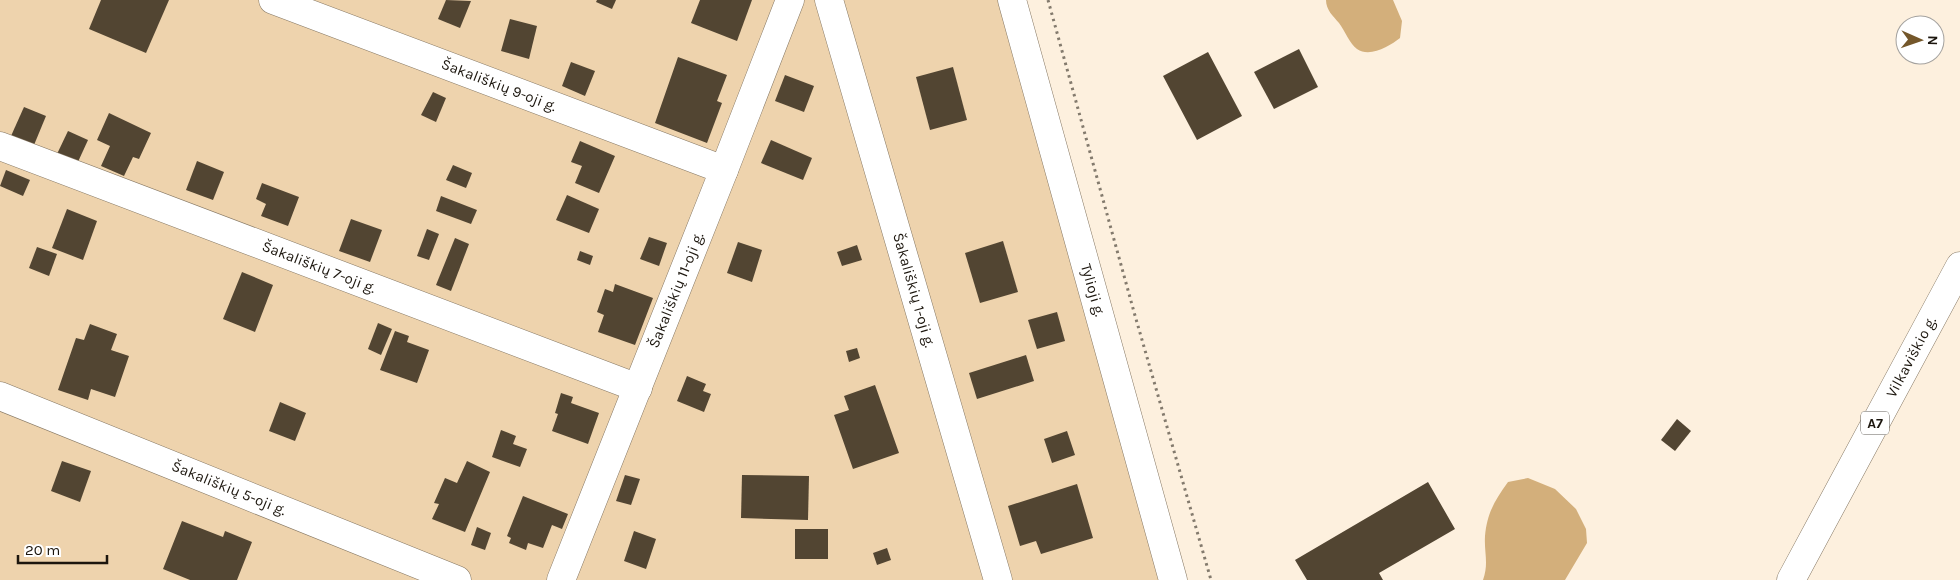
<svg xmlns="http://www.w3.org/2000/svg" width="1960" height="580" font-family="Karla,sans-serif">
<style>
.green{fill:#eed3ad}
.water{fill:#d3af7b}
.building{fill:#524532}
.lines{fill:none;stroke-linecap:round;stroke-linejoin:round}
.minor-casing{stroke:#867864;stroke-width:29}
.trunk-casing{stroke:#867864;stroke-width:29}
.path{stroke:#837a6d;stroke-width:3;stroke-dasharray:2.5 4;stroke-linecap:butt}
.minor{stroke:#fff;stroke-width:28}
.trunk{stroke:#fff;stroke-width:28}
.labels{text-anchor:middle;stroke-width:5;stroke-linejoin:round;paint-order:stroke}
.shield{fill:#fff;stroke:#605c56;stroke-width:1}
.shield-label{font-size:14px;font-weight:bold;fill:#1c160e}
.street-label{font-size:15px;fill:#1c160e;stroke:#fff}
</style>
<rect width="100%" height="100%" fill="#fdf0de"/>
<polygon class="green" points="0,0 1012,0 1173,580 0,580"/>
<g class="water">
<path d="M1326 0H1393L1402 21 1400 38C1390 46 1370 58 1357 49 1350 44 1345 31 1339 23 1333 16 1326 10 1326 0Z"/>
<path d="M1528 478 1555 489 1576 509 1586 529 1587 543 1565 580H1483C1489 563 1484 553 1485 536 1487 513 1495 500 1508 482Z"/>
</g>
<g class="building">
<polygon points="101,0 169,0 146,53 89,29"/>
<polygon points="446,0 471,1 460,28 438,19"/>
<polygon points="597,0 616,0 612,9 596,2"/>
<polygon points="700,0 752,0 737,41 691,23"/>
<polygon points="510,19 537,26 529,59 501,51"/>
<polygon points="1299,49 1318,87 1274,109 1254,72"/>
<polygon points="1208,52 1242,116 1197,140 1163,76"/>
<polygon points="678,57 727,75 717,101 722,103 707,143 655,123"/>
<polygon points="571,62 595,71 585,96 562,86"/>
<polygon points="953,67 967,120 930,130 916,77"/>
<polygon points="785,75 814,86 804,112 775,101"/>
<polygon points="433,92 446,98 436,122 421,115"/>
<polygon points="24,107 46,116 34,145 11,136"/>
<polygon points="109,113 151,133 139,159 133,157 124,176 101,166 110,146 97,140"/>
<polygon points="68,131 88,140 77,164 57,154"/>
<polygon points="771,140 812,158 803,180 761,163"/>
<polygon points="580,141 615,156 599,193 575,183 582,166 571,162"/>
<polygon points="197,161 224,172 213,200 186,190"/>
<polygon points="453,165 472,173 466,188 446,180"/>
<polygon points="6,170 30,180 23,196 0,186"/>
<polygon points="262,183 299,197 288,226 261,216 266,204 256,199"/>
<polygon points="567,195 599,209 589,233 556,220"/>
<polygon points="441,196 477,210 471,224 436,211"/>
<polygon points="67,209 97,221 83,260 52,248"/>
<polygon points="351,219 382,230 370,262 339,251"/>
<polygon points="427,229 439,234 429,260 417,256"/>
<polygon points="649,237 667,243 659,266 640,259"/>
<polygon points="455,238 469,244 451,291 436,285"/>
<polygon points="1003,241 1018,292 980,303 965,253"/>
<polygon points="738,242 762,250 752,282 727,273"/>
<polygon points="857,245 862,260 842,266 837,252"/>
<polygon points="37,247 57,254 49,276 29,268"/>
<polygon points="580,251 593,256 590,265 577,260"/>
<polygon points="242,272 273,285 255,332 223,319"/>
<polygon points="615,284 653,298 635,345 598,332 604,315 597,312 605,289 613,292"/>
<polygon points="1057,312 1065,341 1037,349 1028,320"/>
<polygon points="378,323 392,329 381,355 368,349"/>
<polygon points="90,324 117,334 111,350 129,356 115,397 91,389 88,400 58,390 76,338 84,340"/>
<polygon points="395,331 409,336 407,342 429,350 417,383 380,370"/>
<polygon points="857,348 860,358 849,362 846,351"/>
<polygon points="1026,355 1034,381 977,399 969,373"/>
<polygon points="687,376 706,384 703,391 711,394 704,412 677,401"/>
<polygon points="875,385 899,453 853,469 834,415 849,410 844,396"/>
<polygon points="561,393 573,397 571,403 599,413 588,444 552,431 558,414 555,413"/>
<polygon points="280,402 306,413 295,441 269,431"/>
<polygon points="1677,419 1691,431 1675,451 1661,440"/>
<polygon points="501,430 516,436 513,444 527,449 520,467 492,457"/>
<polygon points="1067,431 1075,455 1052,463 1044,439"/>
<polygon points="62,461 91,471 80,502 51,491"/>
<polygon points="467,461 490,472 465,532 432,519 439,504 434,503 445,478 457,483"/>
<polygon points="625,475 640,479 631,505 616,501"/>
<polygon points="742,475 809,476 808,520 741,518"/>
<polygon points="1428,482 1455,529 1379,573 1383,580 1307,580 1295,560"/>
<polygon points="1077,484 1093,538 1041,554 1036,541 1020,546 1008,506"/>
<polygon points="523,496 568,514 562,529 552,525 543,548 528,543 526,550 509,543 511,538 507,536"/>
<polygon points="182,521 223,537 225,531 252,542 237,580 190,580 163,569"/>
<polygon points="477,527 491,533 485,550 471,545"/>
<rect x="795" y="529" width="33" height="30"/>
<polygon points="634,531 656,539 646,569 624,561"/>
<polygon points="887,548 891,560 877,565 873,553"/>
</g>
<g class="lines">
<g class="minor-casing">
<g id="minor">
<polyline points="273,0 724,170"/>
<polyline points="829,0 998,580"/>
<polyline points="1012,0 1173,580"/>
<polyline points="0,146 638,388"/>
<polyline points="0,396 457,580"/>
<polyline points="561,580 724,170 790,0"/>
</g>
</g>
<g class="trunk-casing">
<polyline id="trunk" points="1791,580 1960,266"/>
</g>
<polyline class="path" points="1048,0 1134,312 1211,580"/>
<use href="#minor" class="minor"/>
<use href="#trunk" class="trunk"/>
</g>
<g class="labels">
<rect class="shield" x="1861" y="411.5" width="28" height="23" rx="4"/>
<g class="shield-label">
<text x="1875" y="428">A7</text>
</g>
<g class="street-label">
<text transform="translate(499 85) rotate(21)" y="5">Šakališkių 9-oji g.</text>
<text transform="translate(319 267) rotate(21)" y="5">Šakališkių 7-oji g.</text>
<text transform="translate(676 290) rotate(-68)" y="5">Šakališkių 11-oji g.</text>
<text transform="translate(914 290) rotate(74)" y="5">Šakališkių 1-oji g.</text>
<text transform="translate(1093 290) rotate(74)" y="5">Tylioji g.</text>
<text transform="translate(1911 357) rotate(-62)" y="5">Vilkaviškio g.</text>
<text transform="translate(229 488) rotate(22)" y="5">Šakališkių 5-oji g.</text>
</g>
</g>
<g transform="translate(1920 40) rotate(92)"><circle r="24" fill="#ffffff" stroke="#a4a29f"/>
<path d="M0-4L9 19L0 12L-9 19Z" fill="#74572a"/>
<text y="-8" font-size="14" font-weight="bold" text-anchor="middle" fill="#1c160e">N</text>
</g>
<path d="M18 555v8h89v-8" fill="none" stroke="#1c160e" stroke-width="2.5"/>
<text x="25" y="555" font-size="15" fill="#1c160e" stroke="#ffffff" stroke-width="4" paint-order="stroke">20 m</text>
</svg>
